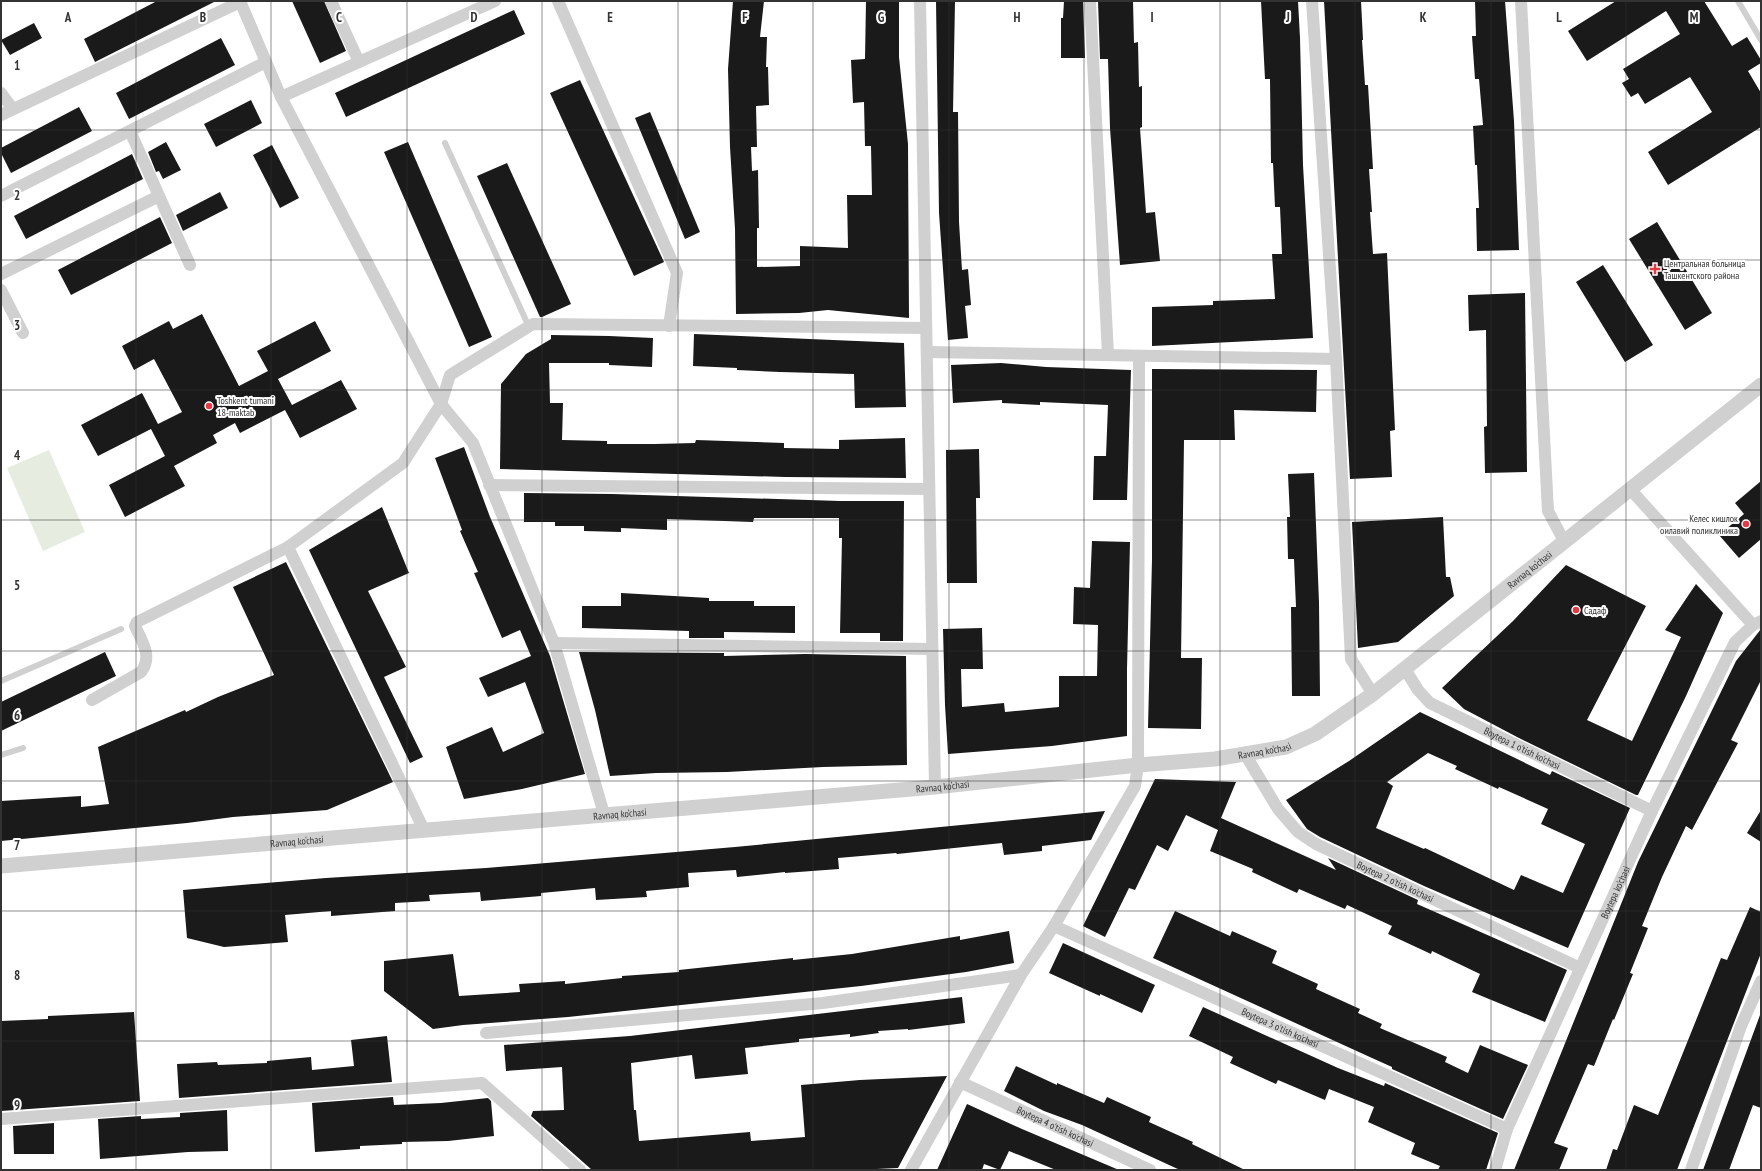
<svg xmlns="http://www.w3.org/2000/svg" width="1762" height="1171" font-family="'PT Sans Narrow',sans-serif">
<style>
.green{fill:#e6ecdf}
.building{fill:#1a1a1a;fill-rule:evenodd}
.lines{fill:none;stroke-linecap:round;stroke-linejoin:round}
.service{stroke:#d0d0d0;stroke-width:6}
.minor{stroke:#d0d0d0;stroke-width:12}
.tertiary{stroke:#d0d0d0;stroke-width:15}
.grid{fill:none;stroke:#333;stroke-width:1;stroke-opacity:0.55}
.poi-dot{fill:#e63946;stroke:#fff;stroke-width:1.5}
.labels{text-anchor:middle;stroke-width:4;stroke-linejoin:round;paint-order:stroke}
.poi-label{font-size:10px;fill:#333;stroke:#fff;text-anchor:start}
.street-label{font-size:10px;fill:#333;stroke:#fff}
.grid-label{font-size:13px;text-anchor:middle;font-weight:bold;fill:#333;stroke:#fff;stroke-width:4;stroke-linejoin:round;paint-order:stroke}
</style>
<rect width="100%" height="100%" fill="#fff"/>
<polygon class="green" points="49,450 85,532 43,551 7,468"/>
<g class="building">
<polygon points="157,1 216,1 95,62 84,39"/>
<polygon points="292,1 324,1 346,51 320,63"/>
<polygon points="733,1 764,1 760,37 767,37 766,67 768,67 769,105 756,106 757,147 751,147 752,171 758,170 759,228 757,228 757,267 800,266 800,246 848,248 847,195 872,195 871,146 865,146 864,102 853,103 851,60 865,59 866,1 899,1 899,57 908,144 909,318 828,310 799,313 736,314 735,229 730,147 728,69"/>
<polygon points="936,1 955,1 953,112 958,112 959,222 962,270 968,269 971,305 965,306 968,338 948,340 939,213"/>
<polygon points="1064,1 1083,1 1085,58 1061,58 1061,18 1063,18"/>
<polygon points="1098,1 1133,1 1134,43 1138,42 1139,87 1142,86 1142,127 1140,128 1146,213 1155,212 1160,261 1120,265 1110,128 1108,59 1100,59"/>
<polygon points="1261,1 1298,1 1300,38 1303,165 1313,338 1152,346 1152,307 1213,305 1213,301 1275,299 1272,254 1282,254 1280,207 1275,207 1273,163 1271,163 1270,79 1265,79"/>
<polygon points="1324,1 1361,1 1363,40 1362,40 1365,85 1368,85 1373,169 1369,169 1372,212 1370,212 1373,254 1387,253 1395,430 1390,431 1392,477 1350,479"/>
<polygon points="1475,1 1505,1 1514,121 1519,250 1477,251 1476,208 1479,208 1477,165 1475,165 1473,126 1483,125 1479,79 1475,79 1472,36 1476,36"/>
<polygon points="1616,1 1704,1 1732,46 1747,37 1761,60 1761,63 1748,71 1761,93 1761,127 1668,185 1648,152 1712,112 1690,77 1645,104 1638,93 1631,97 1622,83 1629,79 1623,69 1680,34 1666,11 1587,61 1568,31"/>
<polygon points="514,10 525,34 346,117 335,93"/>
<polygon points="34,23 42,38 10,55 1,40"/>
<polygon points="221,38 235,65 129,119 116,93"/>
<polygon points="580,80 664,262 634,276 550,93"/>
<polygon points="251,100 262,123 216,147 204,124"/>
<polygon points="79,107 92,131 11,173 1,153 1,148"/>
<polygon points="650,112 700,232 685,239 635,118"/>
<polygon points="166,142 181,170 163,179 159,171 156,172 148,152"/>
<polygon points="408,142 492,337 469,347 384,152"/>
<polygon points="272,145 299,198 280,208 253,155"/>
<polygon points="132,154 143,179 26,239 14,216"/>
<polygon points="507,163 571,304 542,317 540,317 477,176"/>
<polygon points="220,192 228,208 183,231 176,215"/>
<polygon points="160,217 172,243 71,295 58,270"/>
<polygon points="1657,222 1712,313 1685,330 1629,239"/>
<polygon points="1603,265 1653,345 1625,362 1576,282"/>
<polygon points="1525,293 1527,472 1485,473 1484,427 1487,426 1486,330 1469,331 1468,295"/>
<polygon points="202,314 239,386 268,371 257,351 315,321 331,351 278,379 292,405 341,380 357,409 300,438 285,410 240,433 235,423 213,435 217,443 174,466 185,486 125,517 109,485 165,456 151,429 98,456 81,425 142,393 158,424 182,412 154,359 134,370 122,346 169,321 173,329"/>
<polygon points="694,334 904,343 906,407 855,408 854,374 780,372 737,370 737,368 693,366"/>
<polygon points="551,335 609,336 653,338 652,367 609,365 609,363 549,363 550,403 563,403 562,440 607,441 607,444 655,444 695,443 696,440 784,443 784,448 839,449 839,440 905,438 906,478 785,477 500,469 501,384 526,354 551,339"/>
<polygon points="1001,363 1046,367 1131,370 1127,500 1093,500 1094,456 1106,456 1108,405 1040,402 1040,405 1002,403 1002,400 953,403 951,365"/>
<polygon points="1152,369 1317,370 1316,412 1234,410 1235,440 1184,440 1181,658 1202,658 1201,729 1148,728 1152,559"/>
<polygon points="464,447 490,517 550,656 585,774 522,789 464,799 446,747 492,727 503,752 544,733 525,682 488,697 479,678 531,656 520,630 502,638 474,573 478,572 460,531 462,530 435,458"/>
<polygon points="979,449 980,498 976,498 977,583 947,583 946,450"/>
<polygon points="1314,473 1319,603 1320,696 1292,696 1291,607 1296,607 1294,559 1288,559 1287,517 1290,517 1288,474"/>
<polygon points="1761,481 1761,539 1739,558 1719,535 1744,514 1735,503"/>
<polygon points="524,493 612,494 840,501 904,501 903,641 880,641 880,633 840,633 842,538 839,538 839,518 754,518 753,522 667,519 667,530 621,528 621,532 584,531 584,526 555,526 555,522 524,522"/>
<polygon points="382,507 409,573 368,591 406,667 384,677 423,757 410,763 309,550"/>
<polygon points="1443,517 1446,577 1450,577 1454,596 1398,642 1358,648 1352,522"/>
<polygon points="1092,541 1130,542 1127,669 1127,736 1052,746 948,754 945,705 943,629 982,628 983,669 961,669 962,707 1004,703 1005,712 1059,707 1059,676 1097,676 1098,625 1073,624 1074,587 1090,588"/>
<polygon points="286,562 393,782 327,810 233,817 187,823 1,841 1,801 81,796 81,807 109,804 98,747 185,710 186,712 218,697 274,675 233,587"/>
<polygon points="1566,565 1646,606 1587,720 1632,741 1681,637 1665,630 1696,584 1723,613 1686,696 1638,795 1636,795 1517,737 1464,709 1442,688 1513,621"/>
<polygon points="621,593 709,598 709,601 754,601 754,606 795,606 795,633 724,632 724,638 689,638 689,631 582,628 582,606 621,606"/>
<polygon points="1761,629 1761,680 1731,740 1738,743 1692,830 1686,826 1662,877 1642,926 1648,928 1630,973 1633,974 1614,1020 1613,1019 1594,1066 1588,1064 1554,1143 1568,1148 1559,1170 1514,1170 1638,862 1736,661"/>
<polygon points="105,652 116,676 1,731 1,702"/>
<polygon points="579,652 724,653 724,656 805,654 906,656 907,765 823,767 727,772 656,773 610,776 595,710"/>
<path d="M1420 712 1550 775 1552 771 1630 808 1568 948 1424 886 1320 837 1307 829 1286 800 1349 761ZM1428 753 1457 766 1455 769 1498 789 1499 787 1548 809 1541 824 1585 844 1563 893 1521 875 1514 890 1425 848 1424 849 1376 828 1393 786 1387 782Z"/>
<polygon points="1155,779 1236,782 1221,818 1336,870 1328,858 1418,900 1417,904 1567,970 1545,1022 1472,992 1480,974 1432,951 1431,954 1388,934 1392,926 1347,905 1345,909 1299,889 1297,893 1252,872 1253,869 1210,851 1218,830 1186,815 1168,851 1157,845 1135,890 1129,888 1105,937 1083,926"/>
<polygon points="1761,810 1761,842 1747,833"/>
<polygon points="1105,811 1091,840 1042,846 1042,851 1004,855 1002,843 897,854 896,853 838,858 839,869 785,873 785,872 737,877 736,870 688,873 689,887 646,891 647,897 596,900 595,888 541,893 541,896 481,901 480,892 429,895 430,901 395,903 395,911 331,916 331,911 285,915 288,942 224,947 187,938 183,890 326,878 486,868 735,847"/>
<polygon points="1750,907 1761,912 1761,953 1677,1170 1606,1170 1613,1149 1617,1150 1634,1105 1658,1115 1721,958 1727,960"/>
<polygon points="1175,911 1230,936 1232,931 1277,951 1272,963 1318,984 1316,989 1360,1009 1358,1013 1382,1024 1380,1028 1447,1057 1445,1062 1468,1073 1480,1045 1528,1065 1503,1119 1392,1069 1392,1067 1372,1058 1153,958"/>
<polygon points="1009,931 1014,963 966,972 861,986 568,1017 463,1025 433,1029 384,991 384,961 453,954 459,996 520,992 519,984 565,981 565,984 622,978 622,976 679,972 679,970 735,964 793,958 793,960 852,954 960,936 960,940"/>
<polygon points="1063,943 1155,985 1142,1013 1100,994 1100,996 1049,973"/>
<polygon points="962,997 965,1023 908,1030 908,1029 878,1031 879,1033 850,1037 850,1034 799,1039 799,1042 745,1048 748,1074 695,1079 692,1055 631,1063 634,1110 636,1110 639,1141 750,1132 751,1141 805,1137 801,1085 860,1080 947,1076 898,1168 855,1170 592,1170 531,1116 533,1111 564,1110 562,1067 506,1071 504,1045 630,1036"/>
<polygon points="1203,1007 1338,1068 1384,1086 1385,1083 1498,1133 1486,1170 1438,1170 1440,1166 1411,1154 1415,1143 1368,1122 1374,1107 1329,1089 1325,1100 1278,1080 1276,1084 1230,1063 1233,1057 1189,1036"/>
<polygon points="134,1012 140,1101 1,1111 1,1021 48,1019 48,1016"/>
<polygon points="1760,1015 1761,1016 1761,1108 1753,1105 1729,1170 1703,1170"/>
<polygon points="387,1036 392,1082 179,1098 177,1064 217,1062 218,1065 267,1063 267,1061 311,1057 312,1070 354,1066 351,1040"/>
<polygon points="1016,1066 1057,1085 1057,1083 1104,1103 1107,1097 1151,1117 1149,1122 1193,1142 1192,1144 1245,1170 1180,1170 1082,1125 1044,1111 1004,1091"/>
<polygon points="393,1097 394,1105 441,1103 488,1098 491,1101 494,1136 448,1141 402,1142 402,1144 360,1146 360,1149 315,1152 312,1103"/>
<polygon points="967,1104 1022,1129 1119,1170 1056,1170 1009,1151 1000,1170 984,1164 982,1170 937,1170"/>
<polygon points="227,1110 228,1151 188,1152 100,1159 98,1119 141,1116 141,1119 180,1117 180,1113"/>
<polygon points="54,1123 54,1154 14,1154 13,1126"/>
</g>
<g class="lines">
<g class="service">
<polyline points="1738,1 1761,40"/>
<polyline points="445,143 529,327"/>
<polyline points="1,681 121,629"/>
<polyline points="1,755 23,748"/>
</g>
<g class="minor">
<polyline points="240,1 281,97 441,404 473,443 554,643 604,814"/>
<polyline points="331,1 359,62"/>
<polyline points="558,1 677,273 669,326"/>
<polyline points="920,1 935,787"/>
<polyline points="1090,1 1108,355"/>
<polyline points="1312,1 1336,359 1351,659 1373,694"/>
<polyline points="1521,1 1548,511 1564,541"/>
<polyline points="1,93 13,109"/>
<polyline points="281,97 495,1"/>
<polyline points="1,115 240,2"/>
<polyline points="130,131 190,265"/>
<polyline points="1,196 266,62"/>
<polyline points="1,274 159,196"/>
<polyline points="1,290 23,333"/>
<polyline points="927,352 1336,359"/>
<polyline points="489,485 929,489"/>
<polyline points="1630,489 1753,625 1761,621"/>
<polyline points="288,547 424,830"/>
<polyline points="554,643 932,649"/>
<path id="s1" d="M1405 669 1418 690 1430 703 1652 811"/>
<path d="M92 700 141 672C153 657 142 641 135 626L137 622 288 547 403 463 441 404 450 375 533 324 926 328"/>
<path id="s2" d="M1245 754 1278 809 1298 832 1316 844 1580 968"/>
<path id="s3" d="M1054 926 1507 1129"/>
<polyline points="486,1033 823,1003 1021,975"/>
<path id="s4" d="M960 1082 1150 1170"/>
<polyline points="1,1119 482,1083 580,1170"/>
<polyline points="911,1170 1021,975 1054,926 1135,786 1138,765 1139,357"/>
<path id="s5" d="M1495 1170 1507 1129 1652 811 1735 642 1753 625"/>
<polyline points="1691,1170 1741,1026 1761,981"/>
</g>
<path class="tertiary" id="s6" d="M1 866 935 787 1138 765 1215 759 1286 747 1315 734 1373 694 1761 385"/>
</g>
<path class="grid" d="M136 1V1170M271 1V1170M407 1V1170M542 1V1170M678 1V1170M813 1V1170M949 1V1170M1084 1V1170M1220 1V1170M1355 1V1170M1491 1V1170M1626 1V1170M1 130H1761M1 260H1761M1 390H1761M1 520H1761M1 651H1761M1 781H1761M1 911H1761M1 1041H1761"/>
<g class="poi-dot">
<path d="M1653 263h4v4h4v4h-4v4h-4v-4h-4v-4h4z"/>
<circle cx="209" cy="406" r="4"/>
<circle cx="1746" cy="524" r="4"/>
<circle cx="1576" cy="610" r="4"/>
</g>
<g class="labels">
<g class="poi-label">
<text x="1664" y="267">Центральная больница<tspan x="1664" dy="12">Ташкентского района</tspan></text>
<text x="217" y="404">Toshkent tumani<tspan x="217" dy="12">18-maktab</tspan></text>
<text x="1738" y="522" text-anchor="end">Келес кишлок<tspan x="1738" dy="12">оилавий поликлиника</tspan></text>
<text x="1584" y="614">Садаф</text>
</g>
<g class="street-label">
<text dy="4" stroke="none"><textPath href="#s6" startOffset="1593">Ravnaq ko‘chasi</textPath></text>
<text dy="4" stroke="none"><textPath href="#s1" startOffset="145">Boytepa 1 o'tish ko'chasi</textPath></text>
<text dy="4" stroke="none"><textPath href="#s6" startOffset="1269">Ravnaq ko‘chasi</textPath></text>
<text dy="4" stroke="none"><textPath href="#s6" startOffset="945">Ravnaq ko‘chasi</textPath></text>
<text dy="4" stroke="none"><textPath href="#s6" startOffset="621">Ravnaq ko‘chasi</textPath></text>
<text dy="4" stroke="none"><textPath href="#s6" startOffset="297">Ravnaq ko‘chasi</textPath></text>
<text dy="4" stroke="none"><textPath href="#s2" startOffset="204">Boytepa 2 o'tish ko'chasi</textPath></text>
<text dy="4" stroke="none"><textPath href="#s5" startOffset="303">Boytepa ko'chasi</textPath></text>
<text dy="4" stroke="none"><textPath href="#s3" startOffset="248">Boytepa 3 o'tish ko'chasi</textPath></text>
<text dy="4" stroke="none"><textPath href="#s4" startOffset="105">Boytepa 4 o'tish ko'chasi</textPath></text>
</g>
</g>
<g class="grid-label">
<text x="68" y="22">A</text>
<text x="203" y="22">B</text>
<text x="339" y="22">C</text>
<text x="474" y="22">D</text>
<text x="610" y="22">E</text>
<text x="745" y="22">F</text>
<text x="881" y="22">G</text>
<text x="1017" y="22">H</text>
<text x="1152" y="22">I</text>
<text x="1288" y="22">J</text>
<text x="1423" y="22">K</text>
<text x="1559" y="22">L</text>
<text x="1694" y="22">M</text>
<text x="17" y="70">1</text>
<text x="17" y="200">2</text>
<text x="17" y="330">3</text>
<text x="17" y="460">4</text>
<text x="17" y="590">5</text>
<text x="17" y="720">6</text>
<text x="17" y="850">7</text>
<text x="17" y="980">8</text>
<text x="17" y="1110">9</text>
</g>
<rect width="1762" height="1171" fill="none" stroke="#333333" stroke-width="4"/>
</svg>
